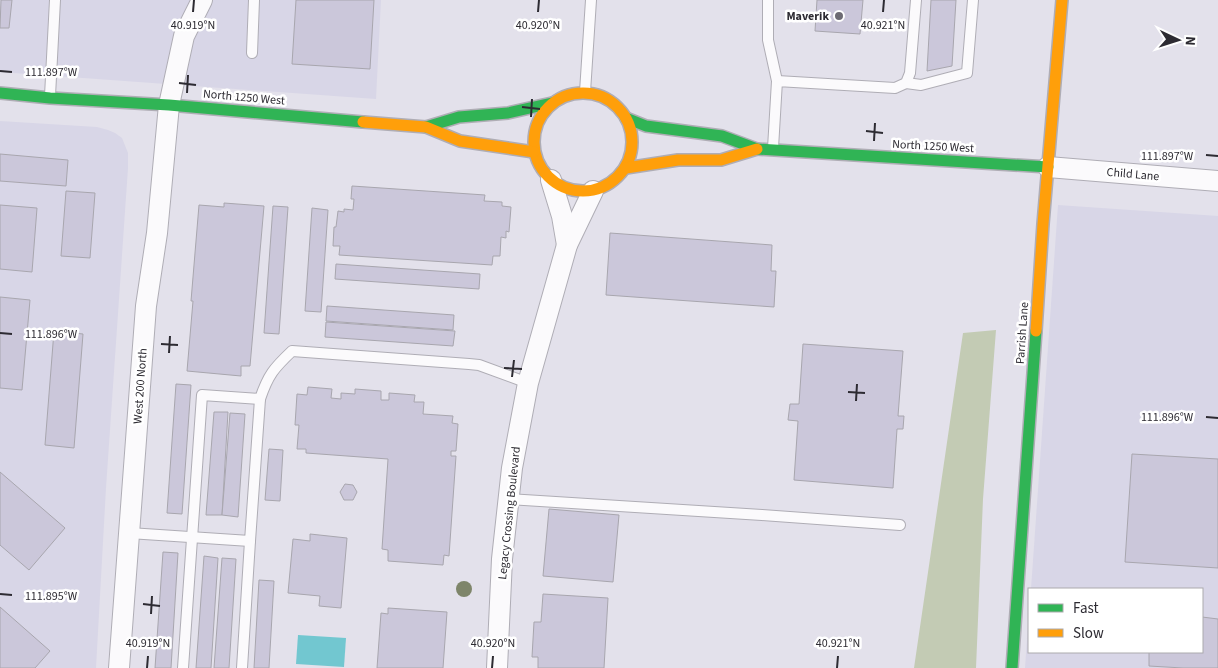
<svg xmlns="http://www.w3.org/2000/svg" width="1218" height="668" font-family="'Source Sans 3',sans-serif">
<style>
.built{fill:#d8d6e7}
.green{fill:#c3cbb4}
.water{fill:#72c7d0}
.building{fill:#cbc7da;stroke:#a8a6ae}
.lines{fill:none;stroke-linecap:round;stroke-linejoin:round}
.lane-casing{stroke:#afadb5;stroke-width:12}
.street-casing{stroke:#afadb5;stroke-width:22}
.fast-casing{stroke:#afadb5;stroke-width:14}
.slow-casing{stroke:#afadb5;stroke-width:14}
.lane{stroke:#fbfafc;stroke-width:10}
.street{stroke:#fbfafc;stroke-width:20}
.fast{stroke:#30b455;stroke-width:11}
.slow{stroke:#ff9f0a;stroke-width:11}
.tree{fill:#7e856a}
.ticks{fill:none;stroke:#2d2b32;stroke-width:2}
.poi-dot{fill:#6d6b73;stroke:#fff;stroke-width:2}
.labels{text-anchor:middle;stroke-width:5;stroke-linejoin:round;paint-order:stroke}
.poi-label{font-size:12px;font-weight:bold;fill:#2d2b32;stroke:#fff;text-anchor:end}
.street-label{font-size:12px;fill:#2d2b32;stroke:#fff}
.ticks-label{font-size:12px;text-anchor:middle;fill:#2d2b32;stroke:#fff;stroke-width:5;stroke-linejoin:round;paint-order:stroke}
</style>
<rect width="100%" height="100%" fill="#e3e1eb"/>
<g class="built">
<polygon points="0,0 381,0 376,99 0,72"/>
<polygon points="0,121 97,127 108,130 115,133 122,138 128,153 128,168 106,488 96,668 0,668"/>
<polygon points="1058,205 1218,216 1218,668 1025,668 1029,609 1029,652 1202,652 1202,589 1031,589"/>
</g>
<polygon class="green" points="996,330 983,499 976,668 914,668 963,333"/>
<polygon class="water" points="298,635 346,638 344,667 296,664"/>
<g class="building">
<polygon points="1,0 12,0 9,28 0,28"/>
<polygon points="296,0 374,0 370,69 292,64"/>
<polygon points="817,0 863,0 860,34 815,31"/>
<polygon points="931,0 956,0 952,66 927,71"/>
<polygon points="0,154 68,160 66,186 0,181"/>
<polygon points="352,186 485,195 484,201 502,202 502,206 511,207 509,232 506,231 506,238 501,237 500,256 493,256 492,265 339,255 340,246 333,246 334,227 336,227 338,211 344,212 344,209 353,210 354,199 351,199"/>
<polygon points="66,191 95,193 90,258 61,256"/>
<polygon points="224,203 264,206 250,366 241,366 241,376 187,371 193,301 191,301 199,205 224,207"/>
<polygon points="0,205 37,208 32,272 0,269"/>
<polygon points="273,206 288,207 279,334 264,333"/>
<polygon points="312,208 328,210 321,312 305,311"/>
<polygon points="610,233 772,245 771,271 776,271 774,307 606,295"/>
<polygon points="336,264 480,274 479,289 335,279"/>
<polygon points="0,297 30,300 22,390 0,388"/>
<polygon points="327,306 454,315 453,330 326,321"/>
<polygon points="326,322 455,331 453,346 325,337"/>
<polygon points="54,331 83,334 74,448 45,445"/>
<polygon points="803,344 903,351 898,416 904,416 903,429 897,429 893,488 794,480 798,421 788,420 790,404 799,404"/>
<polygon points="176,384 191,385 182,514 167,513"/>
<polygon points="308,387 332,389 331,398 341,399 341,393 355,394 355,389 381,391 381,400 389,400 389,393 415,395 414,402 424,402 423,414 453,416 452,423 458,424 456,451 451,451 451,456 456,456 449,556 444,555 443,565 388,561 388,550 382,549 388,459 306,453 306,449 297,449 299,425 295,425 297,394 307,395"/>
<polygon points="214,412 228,412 222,515 206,515"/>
<polygon points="230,413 245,414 238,517 222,515"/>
<polygon points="269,449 283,450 280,501 265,500"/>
<polygon points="1132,454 1218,459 1218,568 1125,562"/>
<polygon points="0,472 65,528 29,570 0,545"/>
<polygon points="345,484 353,485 357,492 353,500 344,500 340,492"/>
<polygon points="549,509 619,515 613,582 543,576"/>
<polygon points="310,534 347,538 341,608 319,606 320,596 288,593 293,539 310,541"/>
<polygon points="163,552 178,553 171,668 155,668"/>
<polygon points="204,556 218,558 211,668 196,668"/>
<polygon points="222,558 236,559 229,668 214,668"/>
<polygon points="259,580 274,581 269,668 254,668"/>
<polygon points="543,594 608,598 604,668 538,668 538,657 532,657 534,622 541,622"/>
<polygon points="0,607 50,651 35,668 0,668"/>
<polygon points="388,608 447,612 443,668 377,668 381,613 388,614"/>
<polygon points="1202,617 1218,619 1218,668 1183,668 1149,666 1149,652 1202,652"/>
</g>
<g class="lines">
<g class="lane-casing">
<g id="lane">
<polyline points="768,0 768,40 777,81"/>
<polyline points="252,53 254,0"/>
<polyline points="906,83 921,85 967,73 973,0"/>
<polyline points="585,92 591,0"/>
<polyline points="50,96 55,0"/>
<polyline points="773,148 777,81 895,88 906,83 910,73 916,0"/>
<polyline points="508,499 762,515 900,525"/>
<path d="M129 533 250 541 260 399C268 375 274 368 292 351L469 364 479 365 528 383"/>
<polyline points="183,668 202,395 260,399"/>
<polyline points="242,668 250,541"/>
</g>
</g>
<g class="street-casing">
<g id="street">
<polyline points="1048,167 1218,181"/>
<polyline points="551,180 562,216 567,245"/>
<polyline points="119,668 146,306 157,233 169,105 184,36 202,0"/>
<polyline points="497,668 502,559 512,468 528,383 567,245 593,191"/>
</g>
</g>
<g class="fast-casing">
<g id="fast">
<polyline points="0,93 50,98 169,105 363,122"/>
<polyline points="626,118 646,126 722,136 757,149 1048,167"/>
<polyline points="426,127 459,117 508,113 552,103"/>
<polyline points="1012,668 1036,331"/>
</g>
</g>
<g class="slow-casing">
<g id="slow">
<circle cx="583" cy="142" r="49"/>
<polyline points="363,122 426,127 460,141 534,152"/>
<polyline points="626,168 678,160 721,160 757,149"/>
<polyline points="1036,331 1043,224 1062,0"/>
</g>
</g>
<use href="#lane" class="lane"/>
<use href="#street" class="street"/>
<use href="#fast" class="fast"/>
<use href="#slow" class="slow"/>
</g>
<circle class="tree" cx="464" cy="589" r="8"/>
<path class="ticks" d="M193 12 194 0M538 12 539 0M883 12 884 0M0 71 12 72M179 83 196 85M187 93 188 75M522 107 540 109M531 117 532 99M866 131 883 133M874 141 875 123M1206 155 1218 156M0 333 12 334M161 344 178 345M169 353 170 336M504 368 522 369M512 377 514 360M848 392 865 393M856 401 857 384M1206 417 1218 418M0 594 12 595M143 604 160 606M151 614 152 596M147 668 148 656M492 668 493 656M837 668 838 656"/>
<circle class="poi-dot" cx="839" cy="16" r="5"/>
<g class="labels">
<g class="poi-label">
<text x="829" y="20">Maverik</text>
</g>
<g class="street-label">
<text transform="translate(244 97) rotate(5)" y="4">North 1250 West</text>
<text transform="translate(933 146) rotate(3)" y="4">North 1250 West</text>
<text transform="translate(1133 174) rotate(5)" y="4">Child Lane</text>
<text transform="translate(1022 333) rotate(-86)" y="4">Parrish Lane</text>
<text transform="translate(140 386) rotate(-86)" y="4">West 200 North</text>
<text transform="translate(509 513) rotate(-84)" y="4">Legacy Crossing Boulevard</text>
</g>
</g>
<g class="ticks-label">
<text x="193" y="29">40.919°N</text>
<text x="538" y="29">40.920°N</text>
<text x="883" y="29">40.921°N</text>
<text x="51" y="76">111.897°W</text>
<text x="1167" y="160">111.897°W</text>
<text x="51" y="338">111.896°W</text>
<text x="1167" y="421">111.896°W</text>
<text x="51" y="600">111.895°W</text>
<text x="148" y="647">40.919°N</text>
<text x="493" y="647">40.920°N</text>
<text x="838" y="647">40.921°N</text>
</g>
<rect x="1028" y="588" width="175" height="65" fill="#ffffff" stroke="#abaaad"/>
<rect x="1038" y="604" width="25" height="8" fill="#30b455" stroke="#abaaad"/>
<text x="1073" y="613" font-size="15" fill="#2d2b32">Fast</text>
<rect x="1038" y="629" width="25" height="8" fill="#ff9f0a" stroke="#abaaad"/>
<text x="1073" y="638" font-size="15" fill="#2d2b32">Slow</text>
<g transform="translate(1178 40) rotate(94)" stroke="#ffffff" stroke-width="4" paint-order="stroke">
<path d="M0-4L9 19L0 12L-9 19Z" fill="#2d2b32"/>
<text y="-8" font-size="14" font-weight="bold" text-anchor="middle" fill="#2d2b32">N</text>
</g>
</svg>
